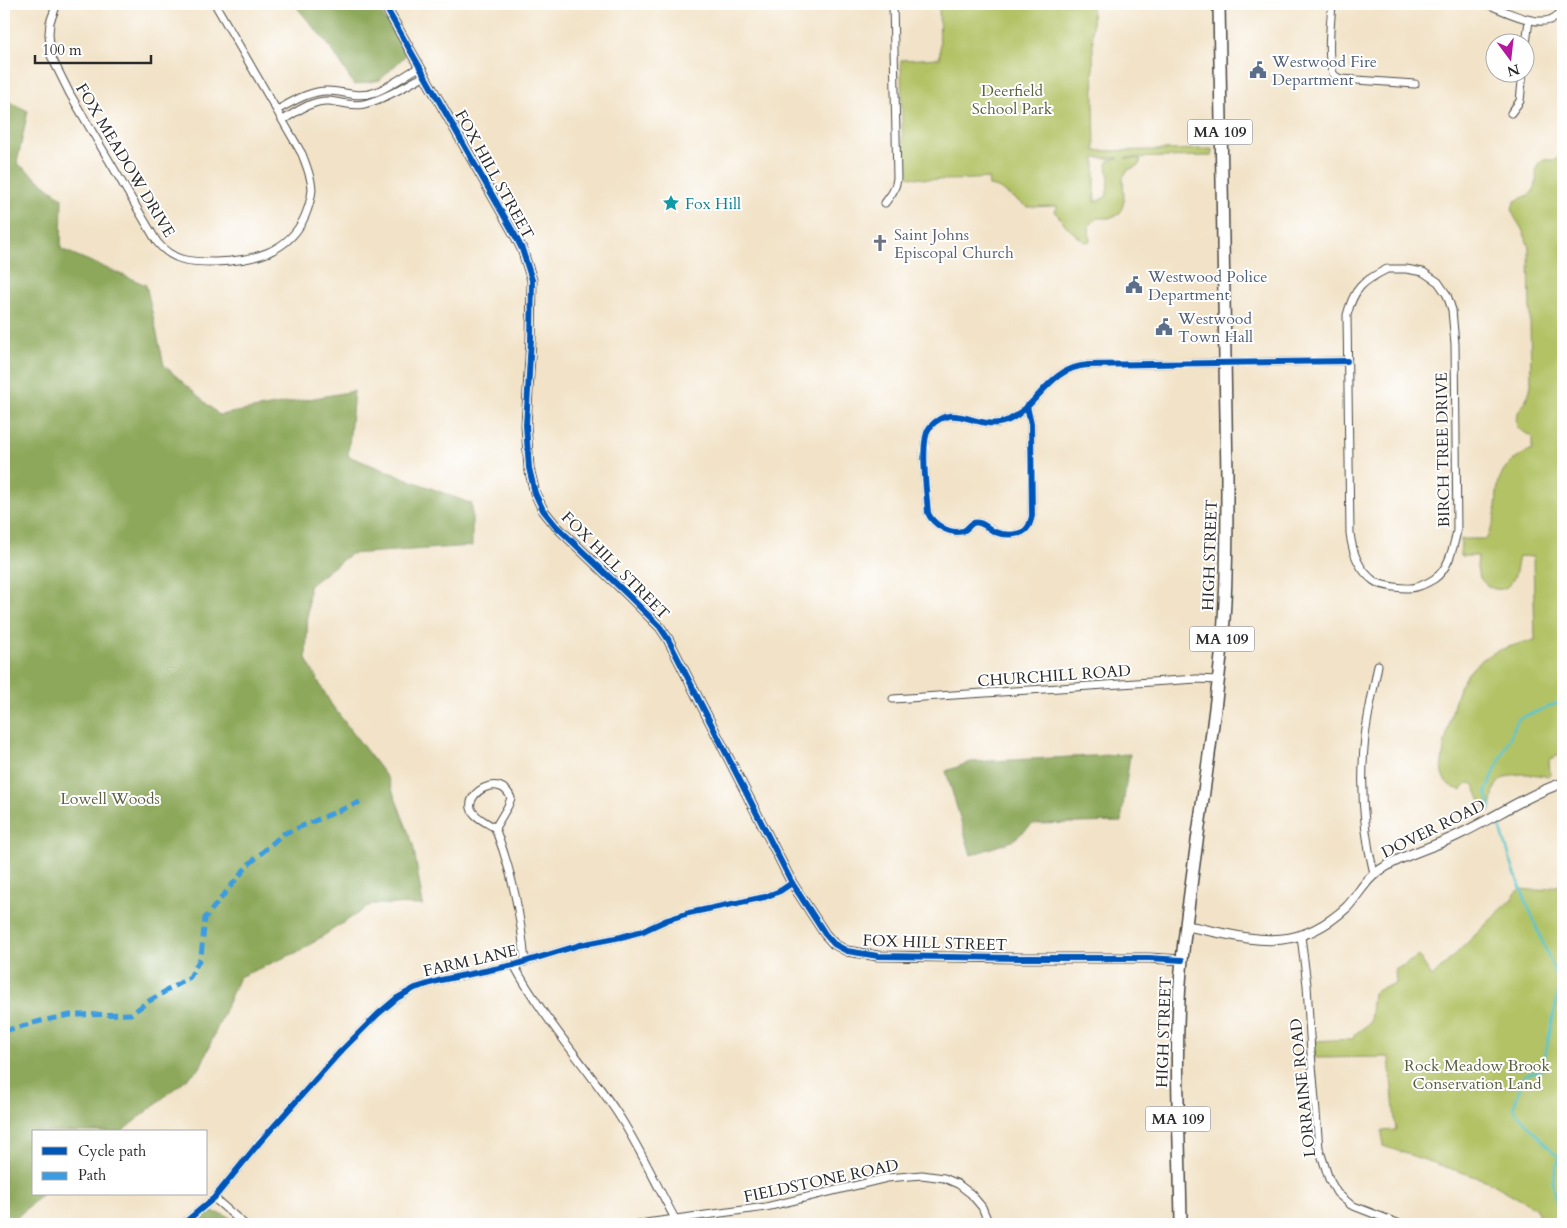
<svg xmlns="http://www.w3.org/2000/svg" width="1567" height="1228" font-family="Cardo,serif">
<style>
.green{fill:#b2c265;stroke:#6e7648;fill-rule:evenodd}
.forest{fill:#8da85a;stroke:#5c6a42}
.lines{fill:none;stroke-linecap:round;stroke-linejoin:round}
.stream{stroke:#57c5cb;stroke-width:2.5}
.minor-casing{stroke:#494743;stroke-width:9}
.tertiary-casing{stroke:#494743;stroke-width:11}
.primary-casing{stroke:#494743;stroke-width:14}
.minor{stroke:#fff;stroke-width:7}
.tertiary{stroke:#fff;stroke-width:9}
.primary{stroke:#fff;stroke-width:11}
.quiet{stroke:#3d9ce1;stroke-width:5;stroke-dasharray:10 5;stroke-linecap:butt}
.cycleway-casing{stroke:#fff;stroke-width:9}
.cycleway{stroke:#0057b8;stroke-width:6}
.labels{text-anchor:middle;stroke-width:4;stroke-linejoin:round;paint-order:stroke}
.shield{fill:#fff;stroke:#6b6b6b;stroke-width:1}
.shield-label{font-size:15px;font-weight:bold;fill:#2b2b2b}
.service-label{font-size:16px;fill:#4e5e75;stroke:#fff;text-anchor:start}
.park-label{font-size:16px;fill:#5a603f;stroke:#fff}
.street-label{font-size:16px;fill:#2b2b2b;stroke:#fff}
.culture-label{font-size:16px;fill:#0d838f;stroke:#fff;text-anchor:start}
.worship-label{font-size:16px;fill:#5b616d;stroke:#fff;text-anchor:start}
</style>
<rect width="100%" height="100%" fill="#fff"/>
<filter id="ink" filterUnits="userSpaceOnUse"><feTurbulence type="fractalNoise" baseFrequency=".02" numOctaves="2"/><feDisplacementMap in="SourceGraphic" scale="10" xChannelSelector="R" yChannelSelector="G"/><feConvolveMatrix kernelMatrix="1 2 1 2 8 2 1 2 1" color-interpolation-filters="sRGB"/></filter>
<filter id="wash" filterUnits="userSpaceOnUse"><feTurbulence type="fractalNoise" baseFrequency=".0096" numOctaves="4" result="noise"/><feDisplacementMap in="SourceGraphic" scale="20" xChannelSelector="R" yChannelSelector="G"/><feGaussianBlur stdDeviation="1.12" result="paint"/><feColorMatrix in="noise" values="0 0 0 0 0 0 0 0 0 0 0 0 0 0 0 0 0 1.4 0 .05"/><feComposite in="paint" operator="in"/></filter>
<g filter="url(#wash)">
<rect width="100%" height="100%" fill="#f2e3c8"/>
<g class="green">
<path d="M939 4H1092L1095 151 1212 149V156L1125 158 1141 159 1139 165 1128 170 1123 177 1124 201 1120 214 1109 218H1097L1089 226 1090 241 1085 242C1073 233 1063 224 1055 211L1058 206 1027 207 998 188 989 186 988 178C963 180 927 182 903 175L901 60 940 58ZM1119 158 1110 160 1107 163 1109 181 1106 197 1095 202V158Z"/>
<path d="M1563 154V754L1549 759 1550 774 1549 776C1532 775 1504 768 1495 788 1492 795 1493 804 1490 811L1482 804 1474 785 1471 783 1467 784 1462 790C1453 789 1445 783 1442 774 1439 763 1453 704 1458 691 1460 684 1465 677 1470 671 1487 651 1510 646 1535 640L1533 557 1519 556C1517 565 1516 576 1511 583 1499 598 1478 584 1477 568 1477 564 1478 560 1478 556H1460L1461 539H1486C1509 503 1478 472 1532 450V437L1517 428C1514 412 1521 410 1527 397 1529 394 1530 389 1531 385L1529 248C1527 243 1526 237 1523 232 1519 221 1507 213 1515 201 1521 198 1529 196 1533 191 1541 180 1530 166 1544 159 1553 161 1557 160 1563 154Z"/>
<path d="M1563 884V1224H1544L1535 1208 1488 1181 1383 1146 1382 1131 1396 1130 1389 1057 1314 1058V1041L1353 1039 1355 1034 1370 1023 1373 993 1384 987 1396 984 1395 970 1419 956 1432 977 1512 899C1520 883 1526 892 1539 890 1547 889 1556 886 1563 884Z"/>
</g>
<g class="forest">
<polygon points="294,4 376,4 406,55 380,80 354,85 331,48"/>
<polygon points="4,99 28,111 17,163 62,198 61,249 146,285 164,365 219,415 354,391 348,456 472,504 472,546 350,554 309,586 306,659 331,704 388,779 413,844 423,905 372,904 300,951 239,977 200,1068 121,1132 34,1132 34,1194 42,1194 10,1224 4,1224"/>
<polygon points="1130,754 1121,822 1033,824 1012,841 971,855 946,771 971,762"/>
<path d="M206 1212C219 1212 229 1215 238 1224H190Z"/>
</g>
<g class="lines">
<g class="stream">
<polyline points="1491,809 1486,791 1518,719 1563,701"/>
<polyline points="1498,820 1514,871 1560,985 1542,1070 1524,1075 1513,1109 1559,1158 1552,1182 1561,1224"/>
</g>
</g>
</g>
<g filter="url(#ink)">
<g class="lines">
<g class="minor-casing">
<g id="minor">
<path d="M57 4 50 22 49 34 51 56 70 94 157 242C173 262 191 262 215 262 252 261 289 253 305 216 308 209 311 199 312 190 312 178 306 165 302 154L215 4"/>
<path d="M1332 4C1331 20 1326 59 1333 73 1335 77 1338 78 1342 79L1415 84"/>
<path d="M1487 4C1506 11 1552 37 1563 7"/>
<polyline points="1524,60 1529,20"/>
<path d="M277 110C292 102 309 91 327 91 345 91 357 99 376 92 391 86 406 75 419 67"/>
<polyline points="1511,113 1520,101 1523,72"/>
<path d="M283 120C296 112 312 100 329 101 341 102 351 107 364 104 385 99 405 86 424 76"/>
<path d="M885 203C891 195 896 189 897 178L893 4"/>
<path d="M1387 269H1406L1423 272 1438 282 1447 295 1452 310 1455 344 1457 531C1453 548 1449 569 1434 579 1429 582 1421 586 1416 587 1407 590 1381 586 1374 581 1359 570 1352 551 1350 533L1347 315C1354 288 1363 281 1387 269Z"/>
<path d="M1027 406 1031 424 1032 516C1031 520 1030 524 1028 527 1023 536 1004 536 995 532 990 530 985 524 979 523 971 520 969 529 963 531 949 535 933 524 928 513 927 495 919 439 930 427 955 399 978 434 1009 420 1040 404 1048 368 1088 365L1347 361"/>
<polyline points="893,699 1197,679 1218,680"/>
<path d="M495 828C488 823 473 817 471 808 467 791 501 773 511 798L508 806 495 828C512 871 521 916 525 962"/>
<path d="M1374 874C1363 829 1360 783 1365 737 1368 712 1374 688 1378 665"/>
<polyline points="1301,936 1307,985 1311,1053 1319,1148 1329,1179 1337,1193 1351,1205 1400,1224"/>
<path d="M514 965C542 1017 583 1062 616 1111 640 1147 657 1187 678 1224"/>
<polyline points="214,1198 244,1224"/>
<polyline points="183,1224 214,1198 259,1143 340,1052 378,1014 397,998 415,988 441,980 514,965 580,945 621,937 643,931 667,920 689,913 765,897 780,891 792,883"/>
<polyline points="638,1224 766,1207 887,1178 922,1175 944,1178 958,1184 971,1194 982,1207 989,1224"/>
</g>
</g>
<g class="tertiary-casing">
<g id="tertiary">
<polyline points="384,4 516,237 522,249 532,280 531,340 526,425 529,468 535,493 543,510 556,526 628,595 660,627 668,639 792,883 825,934 834,944 847,951 878,956 1019,958 1149,958 1182,960"/>
<path d="M1187 926C1250 938 1293 957 1347 907 1357 897 1365 880 1376 873 1400 855 1432 848 1458 835 1494 818 1526 795 1563 783"/>
</g>
</g>
<g class="primary-casing">
<path id="primary" d="M1181 1224C1180 1136 1173 1048 1182 960 1193 855 1212 751 1222 646 1227 590 1227 533 1227 476L1219 4"/>
</g>
<use href="#minor" class="minor"/>
<use href="#tertiary" class="tertiary"/>
<use href="#primary" class="primary"/>
<polyline class="quiet" points="4,1031 41,1021 70,1015 131,1014 149,1001 190,977 201,957 205,918 248,865 283,834 360,802"/>
<g class="cycleway-casing">
<g id="cycleway">
<polyline points="384,4 516,237 522,249 532,280 531,340 526,425 529,468 535,493 543,510 556,526 628,595 660,627 668,639 792,883 825,934 834,944 847,951 878,956 1019,958 1149,958 1182,960"/>
<path d="M1027 406 1031 424 1032 516C1031 520 1030 524 1028 527 1023 536 1004 536 995 532 990 530 985 524 979 523 971 520 969 529 963 531 949 535 933 524 928 513 927 495 919 439 930 427 955 399 978 434 1009 420 1040 404 1048 368 1088 365L1347 361"/>
<polyline points="183,1224 214,1198 259,1143 340,1052 378,1014 397,998 415,988 441,980 514,965 580,945 621,937 643,931 667,920 689,913 765,897 780,891 792,883"/>
</g>
</g>
<use href="#cycleway" class="cycleway"/>
</g>
</g>
<defs>
<g id="civic-bare" transform="scale(1.35)"><path d="M-.6-6.5H3V-4.5H.6V-3L4-1V1h2V6H-6V1h2V-1L-.6-3ZM-1.2 2.5V6h2.4V2.5Z" fill="#5c6f8a" stroke="#fff" stroke-width="2.5" paint-order="stroke"/></g>
<g id="sight-bare" transform="scale(1.35)"><path d="M0-6L1.8-2.2L6-1.7L2.9 1.2L3.7 5.4L0 3.3L-3.7 5.4L-2.9 1.2L-6-1.7L-1.8-2.2Z" fill="#0f9aa8" stroke="#fff" stroke-width="2.5" paint-order="stroke"/></g>
<g id="church-bare" transform="scale(1.35)"><path d="M-1.2-6h2.4v3.5h3.3v2.4h-3.3V6h-2.4V-.1h-3.3v-2.4h3.3Z" fill="#6b7280" stroke="#fff" stroke-width="2.5" paint-order="stroke"/></g>
</defs>
<g fill-rule="evenodd">
<use href="#civic-bare" x="1258" y="70"/>
<use href="#sight-bare" x="671" y="203"/>
<use href="#church-bare" x="880" y="243"/>
<use href="#civic-bare" x="1134" y="285"/>
<use href="#civic-bare" x="1164" y="327"/>
</g>
<g class="labels">
<g class="shield">
<rect x="1187.5" y="119.5" width="65" height="25" rx="4"/>
<rect x="1189.5" y="626.5" width="65" height="25" rx="4"/>
<rect x="1145.5" y="1106.5" width="65" height="25" rx="4"/>
</g>
<g class="shield-label">
<text x="1220" y="137">MA 109</text>
<text x="1222" y="644">MA 109</text>
<text x="1178" y="1124">MA 109</text>
</g>
<g class="service-label">
<text x="1272" y="67">Westwood Fire<tspan x="1272" dy="18">Department</tspan></text>
<text x="1148" y="282">Westwood Police<tspan x="1148" dy="18">Department</tspan></text>
<text x="1178" y="324">Westwood<tspan x="1178" dy="18">Town Hall</tspan></text>
</g>
<g class="park-label">
<text x="1012" y="96">Deerfield<tspan x="1012" dy="18">School Park</tspan></text>
<text x="110" y="804">Lowell Woods</text>
<text x="1477" y="1071">Rock Meadow Brook<tspan x="1477" dy="18">Conservation Land</tspan></text>
</g>
<g class="street-label">
<text transform="translate(126 160) rotate(59)" y="6">FOX MEADOW DRIVE</text>
<text transform="translate(495 174) rotate(61)" y="6">FOX HILL STREET</text>
<text transform="translate(1442 450) rotate(-91)" y="6">BIRCH TREE DRIVE</text>
<text transform="translate(1209 555) rotate(-88)" y="6">HIGH STREET</text>
<text transform="translate(616 565) rotate(45)" y="6">FOX HILL STREET</text>
<text transform="translate(1054 675) rotate(-4)" y="6">CHURCHILL ROAD</text>
<text transform="translate(1433 828) rotate(-26)" y="6">DOVER ROAD</text>
<text transform="translate(935 942) rotate(2)" y="6">FOX HILL STREET</text>
<text transform="translate(470 960) rotate(-13)" y="6">FARM LANE</text>
<text transform="translate(1163 1032) rotate(-88)" y="6">HIGH STREET</text>
<text transform="translate(1302 1088) rotate(-96)" y="6">LORRAINE ROAD</text>
<text transform="translate(821 1180) rotate(-12)" y="6">FIELDSTONE ROAD</text>
</g>
<g class="culture-label">
<text x="685" y="209">Fox Hill</text>
</g>
<g class="worship-label">
<text x="894" y="240">Saint Johns<tspan x="894" dy="18">Episcopal Church</tspan></text>
</g>
</g>
<rect width="1567" height="1228" fill="none" stroke="#fff" stroke-width="20"/>
<rect x="32" y="1130" width="175" height="65" fill="#ffffff" stroke="#aaaaaa"/>
<rect x="42" y="1147" width="25" height="8" fill="#0057b8" stroke="#aaaaaa"/>
<text x="78" y="1156" font-size="15" fill="#2b2b2b">Cycle path</text>
<rect x="42" y="1172" width="25" height="8" fill="#3d9ce1" stroke="#aaaaaa"/>
<text x="78" y="1180" font-size="15" fill="#2b2b2b">Path</text>
<g transform="translate(1510 58) rotate(165)"><circle r="24" fill="#ffffff" stroke="#aaaaaa"/>
<path d="M0-4L9 19L0 12L-9 19Z" fill="#b5179e"/>
<text y="-8" font-size="14" font-weight="bold" text-anchor="middle" fill="#2b2b2b">N</text>
</g>
<path d="M35 55v8h116v-8" fill="none" stroke="#2b2b2b" stroke-width="2.5"/>
<text x="42" y="55" font-size="15" fill="#2b2b2b" stroke="#ffffff" stroke-width="4" paint-order="stroke">100 m</text>
</svg>
